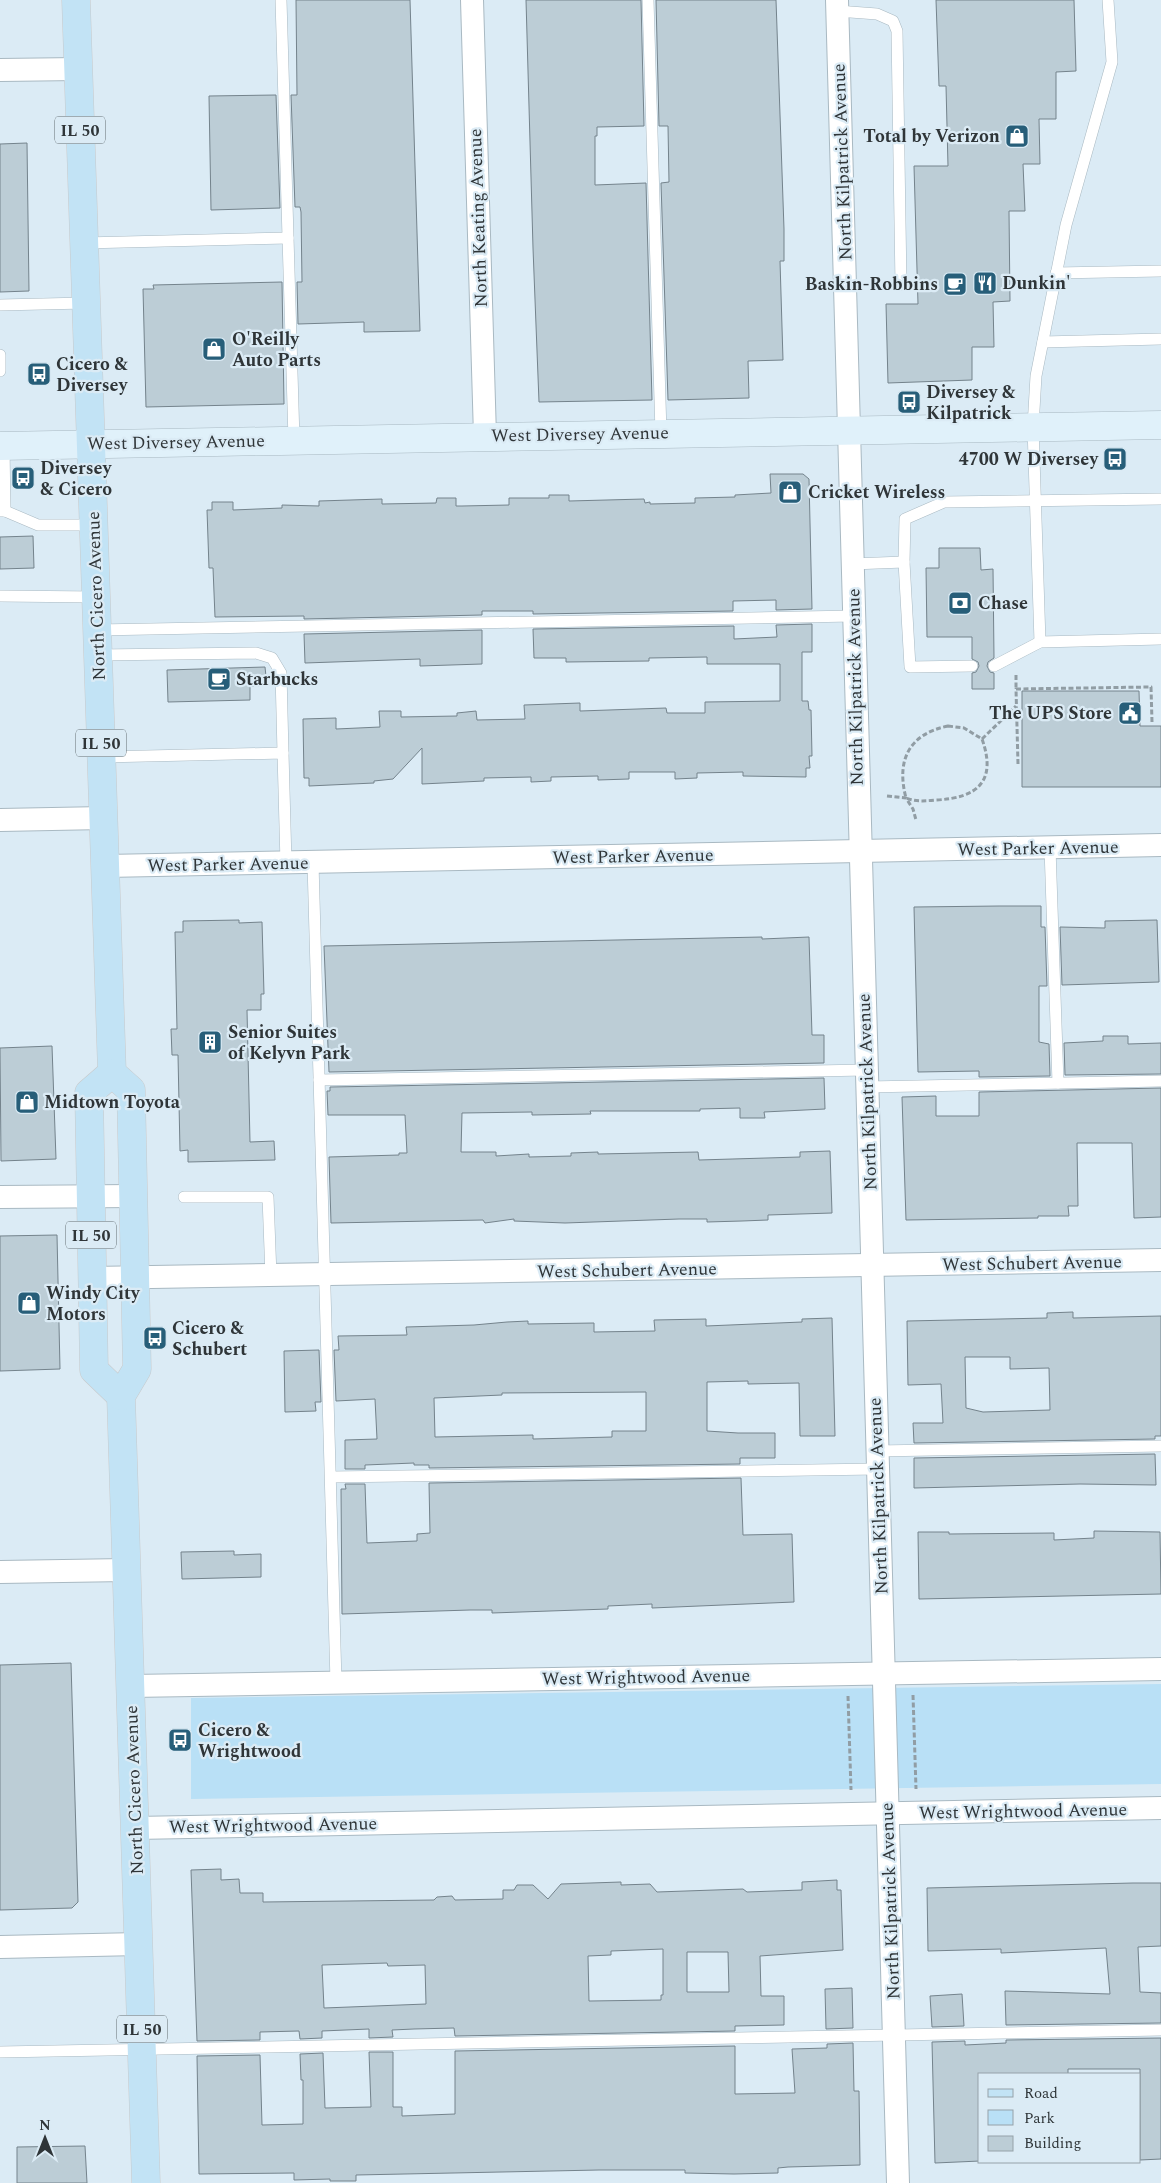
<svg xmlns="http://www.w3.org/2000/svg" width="1161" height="2183" font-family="Spectral,serif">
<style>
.green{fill:#b9e0f6}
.building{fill:#bccdd6;stroke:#74838c;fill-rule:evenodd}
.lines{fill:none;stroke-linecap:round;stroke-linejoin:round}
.service-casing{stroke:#a9b9c2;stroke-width:12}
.minor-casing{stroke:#a9b9c2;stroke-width:24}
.secondary-casing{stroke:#a9b9c2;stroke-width:29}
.primary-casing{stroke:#c9cacb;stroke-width:29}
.path{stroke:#919da4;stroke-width:3;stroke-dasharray:5 2.5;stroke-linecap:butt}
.service{stroke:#fff;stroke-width:11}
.minor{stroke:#fff;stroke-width:22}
.secondary{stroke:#e0f1fa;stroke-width:28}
.primary{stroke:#c2e3f5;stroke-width:28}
.labels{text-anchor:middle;stroke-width:4.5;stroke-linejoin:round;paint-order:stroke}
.shield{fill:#dbebf5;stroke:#636c71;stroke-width:1}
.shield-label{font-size:16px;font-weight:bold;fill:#2f3538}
.poi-label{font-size:18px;font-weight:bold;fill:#2f3538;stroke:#dbebf5;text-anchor:start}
.street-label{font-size:18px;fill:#2f3538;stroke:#dbebf5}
</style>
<rect width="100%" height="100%" fill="#dbebf5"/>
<polygon class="green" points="1161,1684 1161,1784 191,1799 191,1698"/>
<g class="building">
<polygon points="296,0 410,0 420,331 364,332 364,322 298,324 297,282 302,282 301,212 300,207 295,207 291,95 297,95"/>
<polygon points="526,0 641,0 644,126 597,127 597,136 595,136 595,185 646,183 652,400 539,402 533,248"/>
<polygon points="656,0 776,0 784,229 784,261 780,261 783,360 748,361 749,398 668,400 661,183 669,182 668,126 659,126"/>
<polygon points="936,0 1074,0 1076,71 1056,72 1056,119 1039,119 1040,164 1023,164 1025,211 1009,211 1010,301 993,302 994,347 972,347 972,380 888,383 886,304 918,304 914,166 948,166 946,86 939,86"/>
<polygon points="276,95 280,208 211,210 209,96"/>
<polygon points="27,143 29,291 0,292 0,144"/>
<polygon points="282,282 284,404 146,407 143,289 154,289 153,285"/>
<polygon points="770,474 803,474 809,479 812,609 776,610 776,600 733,601 733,611 533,614 533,611 482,611 482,615 304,619 304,616 215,617 213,568 209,568 207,510 212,510 212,502 233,502 233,510 282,508 282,505 319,506 319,501 382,499 382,504 436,503 437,498 456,498 456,506 462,506 509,505 509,498 549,498 549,495 569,495 569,501 644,499 645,503 650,502 650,504 695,503 695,498 735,497 735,495 771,493"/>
<polygon points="33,536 34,568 0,569 0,537"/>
<polygon points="939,548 980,548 981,570 993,569 994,658 988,662 987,666 990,672 994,673 994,689 972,689 972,673 976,672 979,666 978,662 972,659 972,637 927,637 926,568 939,568"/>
<polygon points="812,624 812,652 802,652 802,701 808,701 809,710 811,710 812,756 809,756 810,768 806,768 806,777 743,776 743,772 697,773 697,778 675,779 675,772 629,772 629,779 598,780 598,776 551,777 551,781 531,782 531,777 484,778 484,781 422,784 422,748 393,779 374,781 374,783 309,786 309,778 304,778 303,719 336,718 336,729 380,727 379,711 401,711 401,717 457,716 457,713 476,711 477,720 525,719 524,705 580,703 580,711 666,708 667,713 705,713 705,702 780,701 780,664 707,664 707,657 649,658 649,661 566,662 566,658 534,658 533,629 734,626 734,639 777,637 776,625"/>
<polygon points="482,630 482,664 420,666 420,659 305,663 304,634"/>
<polygon points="265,667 267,686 250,686 250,700 168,702 167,670"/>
<polygon points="1022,691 1139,691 1140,726 1161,726 1161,787 1022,787"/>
<polygon points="999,906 1041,906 1041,927 1045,927 1047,986 1039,986 1039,1042 1049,1044 1050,1076 979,1077 979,1071 918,1072 914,907"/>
<polygon points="239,920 239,923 262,922 264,994 261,994 261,1010 247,1010 250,1142 274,1141 275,1160 188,1162 188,1150 180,1151 178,1055 172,1055 171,1029 177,1029 175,932 183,932 183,921"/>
<polygon points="1157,920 1159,982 1062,985 1060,927 1105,928 1105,921"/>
<polygon points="762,937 762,939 809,937 812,1035 824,1035 824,1063 329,1072 324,946"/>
<polygon points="1103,1036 1128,1036 1128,1044 1161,1043 1161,1074 1065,1075 1064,1043 1103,1041"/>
<polygon points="52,1046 56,1159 1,1161 0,1048"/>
<polygon points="824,1078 825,1109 764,1112 765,1118 740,1118 740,1108 700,1109 700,1111 590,1111 591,1114 532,1115 532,1112 462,1113 461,1152 496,1152 496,1156 529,1154 529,1157 571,1156 571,1153 598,1152 598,1154 698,1152 699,1160 800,1157 800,1152 830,1151 832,1213 768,1215 768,1220 742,1221 707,1222 707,1219 679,1219 565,1223 514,1221 514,1219 485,1223 483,1220 331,1223 329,1157 399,1155 399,1153 407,1153 405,1115 328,1115 327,1091 330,1091 330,1087"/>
<polygon points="1161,1088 1161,1217 1134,1218 1132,1143 1077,1143 1078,1206 1068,1206 1069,1216 1038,1216 1038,1218 906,1220 902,1097 936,1096 936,1116 979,1116 979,1092"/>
<polygon points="57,1235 60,1369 0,1371 0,1236"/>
<path d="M1073 1312V1318L1161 1316V1436H1155V1439L914 1443 913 1423H943L941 1384 908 1385 907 1321 1047 1318V1313ZM965 1357H1010V1369L1049 1368 1050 1410 983 1412 966 1408Z"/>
<path d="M832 1318 835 1436H800L799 1383 748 1384V1381L707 1382V1431L738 1433H775V1458H740V1464L429 1468V1465H414V1463L365 1465V1469H345V1440L377 1439 375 1399 336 1401 334 1350H339L338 1336 407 1335 406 1327 474 1325 507 1322 528 1321V1324L594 1323V1332L655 1331 654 1320 706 1319V1326L802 1322V1319ZM646 1392V1431H612V1437L533 1439V1435L435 1437 434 1398 502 1395V1393Z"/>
<polygon points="319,1350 321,1402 315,1402 316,1411 285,1412 284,1351"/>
<polygon points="1155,1454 1156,1485 1080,1484 914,1488 914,1458"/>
<polygon points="741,1478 743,1535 792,1534 794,1602 652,1608 652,1604 608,1606 608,1609 492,1613 492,1610 470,1610 342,1614 341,1489 346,1489 345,1484 365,1484 367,1543 417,1541 417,1534 430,1533 429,1483"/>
<polygon points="1094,1531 1160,1532 1161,1594 919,1599 918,1532 949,1532 949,1534 1054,1533 1054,1540 1094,1538"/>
<polygon points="234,1551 234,1555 261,1554 261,1577 182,1579 181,1552"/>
<polygon points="71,1663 78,1902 72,1908 0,1910 0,1665"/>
<path d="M221 1869V1880L239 1879 240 1893H263V1902L434 1900 437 1897 452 1896 455 1900 503 1899V1890H514L517 1885H533L548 1899 561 1884 621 1882V1885L650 1884 657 1892 743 1889 747 1892 802 1890V1882L837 1880V1890H841L843 1950 760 1956 761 1996H784V2025L735 2026V2031L455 2036 454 2028 414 2029 392 2030 393 2037 369 2038V2029L322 2031V2038L300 2039 299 2031 260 2032V2040L197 2041 191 1870ZM663 1949V1995H661V2000L589 2001 588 1956 611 1955V1951ZM687 1952H728L729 1992H687ZM387 1963 388 1966 425 1965 426 2004 324 2008 322 1965Z"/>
<polygon points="1133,1883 1161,1883 1161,1946 1138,1947 1140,1992 1161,1993 1161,2023 1006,2025 1005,1991 1110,1994 1106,1948 1001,1953 1001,1949 928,1951 927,1888"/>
<polygon points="852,1988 853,2028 826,2029 825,1989"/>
<polygon points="962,1994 964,2026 932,2027 930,1996"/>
<polygon points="1161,2038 1161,2159 1140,2160 1140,2069 1068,2069 1068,2074 980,2074 980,2161 935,2163 932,2042 965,2041 965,2045 1006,2043 1006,2040"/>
<polygon points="853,2043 854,2091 859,2091 860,2165 788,2167 778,2168 778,2173 734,2174 685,2173 685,2170 599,2170 356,2175 356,2181 330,2181 330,2179 294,2180 294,2173 199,2174 197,2056 260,2055 262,2125 303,2124 303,2080 301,2080 300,2054 323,2053 325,2108 371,2107 369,2052 393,2052 393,2107 402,2107 402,2116 455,2114 455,2051 735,2046 735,2094 795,2093 792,2049 827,2048 827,2044"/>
<polygon points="85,2146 87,2183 17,2183 17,2147"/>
</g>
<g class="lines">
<g class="service-casing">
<g id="service">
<polyline points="281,0 294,440"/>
<polyline points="648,0 661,433"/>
<polyline points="837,11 877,14 893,21 897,31 901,285"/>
<polyline points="84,243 288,238"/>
<polyline points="1056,273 1161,271"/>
<polyline points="0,305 85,303"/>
<polyline points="1043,342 1161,339"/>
<polyline points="0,355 0,371"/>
<polyline points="0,511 5,511 4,446"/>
<polyline points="5,511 38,525 93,525"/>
<polyline points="852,564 904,562"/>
<polyline points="0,596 96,597"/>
<polyline points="97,630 853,616"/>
<polyline points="1040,642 1033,427 1036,376 1066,225 1112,62 1108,0"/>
<polyline points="98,655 256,653 272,658 281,673 283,753"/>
<polyline points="972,666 910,667 904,562 905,519 944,502 1161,499"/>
<polyline points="994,666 1040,642 1161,639"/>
<polyline points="102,757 283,753 286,863"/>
<polyline points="1050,848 1058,1083"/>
<polyline points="313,863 336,1682"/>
<polyline points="319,1080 866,1070"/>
<polyline points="867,1087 1161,1081"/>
<polyline points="184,1197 268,1197 271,1276"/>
<polyline points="877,1451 1161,1446"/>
<polyline points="331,1477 877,1469"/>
<polyline points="0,2052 1161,2030"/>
</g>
</g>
<g class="minor-casing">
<g id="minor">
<polyline points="472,0 485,436"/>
<polyline points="837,0 898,2183"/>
<polyline points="0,70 78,69"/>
<polyline points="0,820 104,818"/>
<polyline points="106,866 1161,845"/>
<polyline points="0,1197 134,1196"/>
<polyline points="92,1278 1161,1260"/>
<polyline points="0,1572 126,1570"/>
<polyline points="131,1686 1161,1669"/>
<polyline points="135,1828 1161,1808"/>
<polyline points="0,1947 139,1944"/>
</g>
</g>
<g class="secondary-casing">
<polyline id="secondary" points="0,446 1161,425"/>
</g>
<g class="primary-casing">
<g id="primary">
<polyline points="76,0 112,1073 131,1090 137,1369 121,1396 146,2183"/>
<polyline points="112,1073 89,1093 94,1370 121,1396"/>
</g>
</g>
<g class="path">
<polyline points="1016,675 1016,689"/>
<path d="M948 726 964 728 982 739C997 781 978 798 936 800 925 801 916 802 906 798 896 760 909 734 948 726Z"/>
<polyline points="982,739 1016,706"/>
<polyline points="1018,764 1016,689 1151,687 1152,722"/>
<polyline points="887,796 906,798 913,809 916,820"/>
<polyline points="913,1695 916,1789"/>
<polyline points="848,1696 851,1790"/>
</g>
<use href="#service" class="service"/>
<use href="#minor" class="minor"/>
<use href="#secondary" class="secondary"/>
<use href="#primary" class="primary"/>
</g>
<defs>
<g id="shop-square" transform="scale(1.25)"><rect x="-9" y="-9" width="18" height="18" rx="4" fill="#275e79" stroke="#dbebf5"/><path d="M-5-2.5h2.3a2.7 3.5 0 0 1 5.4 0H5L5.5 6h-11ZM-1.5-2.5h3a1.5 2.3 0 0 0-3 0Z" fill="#fff"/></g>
<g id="restaurant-square" transform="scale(1.25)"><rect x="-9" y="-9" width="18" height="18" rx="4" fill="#275e79" stroke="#dbebf5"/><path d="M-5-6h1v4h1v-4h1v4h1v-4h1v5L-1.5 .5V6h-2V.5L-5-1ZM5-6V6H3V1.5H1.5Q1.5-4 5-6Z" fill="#fff"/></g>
<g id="cafe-square" transform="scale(1.25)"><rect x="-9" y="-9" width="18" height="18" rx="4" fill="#275e79" stroke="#dbebf5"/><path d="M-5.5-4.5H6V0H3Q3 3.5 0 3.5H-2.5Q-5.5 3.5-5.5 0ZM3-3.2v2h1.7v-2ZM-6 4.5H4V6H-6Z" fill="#fff"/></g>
<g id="bus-square" transform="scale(1.25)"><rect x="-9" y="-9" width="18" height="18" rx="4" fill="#275e79" stroke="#dbebf5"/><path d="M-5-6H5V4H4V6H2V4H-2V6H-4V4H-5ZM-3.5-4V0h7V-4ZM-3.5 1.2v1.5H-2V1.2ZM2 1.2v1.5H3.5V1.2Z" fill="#fff"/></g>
<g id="bank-square" transform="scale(1.25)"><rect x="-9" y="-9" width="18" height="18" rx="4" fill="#275e79" stroke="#dbebf5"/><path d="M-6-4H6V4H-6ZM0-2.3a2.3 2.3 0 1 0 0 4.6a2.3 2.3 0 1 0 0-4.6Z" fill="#fff"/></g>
<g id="civic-square" transform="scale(1.25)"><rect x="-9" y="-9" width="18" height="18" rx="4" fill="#275e79" stroke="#dbebf5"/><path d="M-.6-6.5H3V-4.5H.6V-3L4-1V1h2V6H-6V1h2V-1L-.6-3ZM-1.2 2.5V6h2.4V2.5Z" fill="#fff"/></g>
<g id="building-square" transform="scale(1.25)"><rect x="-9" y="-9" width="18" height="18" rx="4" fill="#275e79" stroke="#dbebf5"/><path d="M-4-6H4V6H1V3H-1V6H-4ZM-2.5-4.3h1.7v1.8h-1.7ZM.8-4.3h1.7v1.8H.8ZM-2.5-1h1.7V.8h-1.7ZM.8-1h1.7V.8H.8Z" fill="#fff"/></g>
</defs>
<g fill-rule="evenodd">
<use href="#shop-square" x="1017" y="136"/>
<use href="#restaurant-square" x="985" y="283"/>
<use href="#cafe-square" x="955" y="284"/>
<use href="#shop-square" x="214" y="349"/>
<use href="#bus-square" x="39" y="374"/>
<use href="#bus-square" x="909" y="402"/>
<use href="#bus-square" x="1115" y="459"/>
<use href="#bus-square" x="23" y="478"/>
<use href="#shop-square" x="790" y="492"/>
<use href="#bank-square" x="960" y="603"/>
<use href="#cafe-square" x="219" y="679"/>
<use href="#civic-square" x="1130" y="713"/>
<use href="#building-square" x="210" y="1042"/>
<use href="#shop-square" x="27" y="1102"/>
<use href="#shop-square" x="29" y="1303"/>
<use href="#bus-square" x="155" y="1338"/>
<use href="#bus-square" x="180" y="1740"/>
</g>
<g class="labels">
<g class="shield">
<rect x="55" y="116.5" width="50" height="27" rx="4"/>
<rect x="76" y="729.5" width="50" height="27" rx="4"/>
<rect x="66" y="1221.5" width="50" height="27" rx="4"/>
<rect x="117" y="2015.5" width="50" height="27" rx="4"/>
</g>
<g class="shield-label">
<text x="80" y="136">IL 50</text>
<text x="101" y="749">IL 50</text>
<text x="91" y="1241">IL 50</text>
<text x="142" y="2035">IL 50</text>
</g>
<g class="poi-label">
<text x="1000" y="142" text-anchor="end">Total by Verizon</text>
<text x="1002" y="289">Dunkin'</text>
<text x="938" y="290" text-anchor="end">Baskin-Robbins</text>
<text x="232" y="345">O'Reilly<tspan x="232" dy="21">Auto Parts</tspan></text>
<text x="56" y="370">Cicero &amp;<tspan x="56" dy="21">Diversey</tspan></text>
<text x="926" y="398">Diversey &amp;<tspan x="926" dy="21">Kilpatrick</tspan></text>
<text x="1098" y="465" text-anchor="end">4700 W Diversey</text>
<text x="40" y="474">Diversey<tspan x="40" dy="21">&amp; Cicero</tspan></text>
<text x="808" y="498">Cricket Wireless</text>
<text x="978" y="609">Chase</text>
<text x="236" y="685">Starbucks</text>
<text x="1112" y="719" text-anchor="end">The UPS Store</text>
<text x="228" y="1038">Senior Suites<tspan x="228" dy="21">of Kelyvn Park</tspan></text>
<text x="44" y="1108">Midtown Toyota</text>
<text x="46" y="1299">Windy City<tspan x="46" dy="21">Motors</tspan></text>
<text x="172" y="1334">Cicero &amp;<tspan x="172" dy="21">Schubert</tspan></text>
<text x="198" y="1736">Cicero &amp;<tspan x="198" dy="21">Wrightwood</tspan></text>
</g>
<g class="street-label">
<text transform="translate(842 162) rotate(-92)" y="6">North Kilpatrick Avenue</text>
<text transform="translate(478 218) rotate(-92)" y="6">North Keating Avenue</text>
<text transform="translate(580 434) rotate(-1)" y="6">West Diversey Avenue</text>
<text transform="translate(176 442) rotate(-1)" y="6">West Diversey Avenue</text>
<text transform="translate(96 596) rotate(-92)" y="6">North Cicero Avenue</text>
<text transform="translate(855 687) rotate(-91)" y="6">North Kilpatrick Avenue</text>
<text transform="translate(1038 848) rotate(-1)" y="6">West Parker Avenue</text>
<text transform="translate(633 856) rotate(-1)" y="6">West Parker Avenue</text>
<text transform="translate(228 864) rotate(-1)" y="6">West Parker Avenue</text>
<text transform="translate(867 1092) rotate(-92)" y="6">North Kilpatrick Avenue</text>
<text transform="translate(1032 1263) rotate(-1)" y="6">West Schubert Avenue</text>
<text transform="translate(627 1270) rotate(-1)" y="6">West Schubert Avenue</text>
<text transform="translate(878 1496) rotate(-92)" y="6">North Kilpatrick Avenue</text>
<text transform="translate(646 1677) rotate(-1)" y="6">West Wrightwood Avenue</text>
<text transform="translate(134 1790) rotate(-92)" y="6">North Cicero Avenue</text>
<text transform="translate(1023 1811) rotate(-1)" y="6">West Wrightwood Avenue</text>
<text transform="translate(273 1825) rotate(-1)" y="6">West Wrightwood Avenue</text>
<text transform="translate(890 1901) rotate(-92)" y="6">North Kilpatrick Avenue</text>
</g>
</g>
<rect x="978" y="2073" width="162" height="90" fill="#dbebf5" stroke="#96a2a9"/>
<rect x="988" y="2089" width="25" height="8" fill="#c2e3f5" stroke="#96a2a9"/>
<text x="1024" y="2098" font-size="15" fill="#2f3538">Road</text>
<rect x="988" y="2110" width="25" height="15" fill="#b9e0f6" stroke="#96a2a9"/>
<text x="1024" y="2123" font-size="15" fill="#2f3538">Park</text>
<rect x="988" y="2136" width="25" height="15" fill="#bccdd6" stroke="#96a2a9"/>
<text x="1024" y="2148" font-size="15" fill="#2f3538">Building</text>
<g transform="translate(45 2138)" stroke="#dbebf5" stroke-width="4" paint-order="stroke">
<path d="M0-4L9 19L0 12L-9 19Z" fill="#2f3538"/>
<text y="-8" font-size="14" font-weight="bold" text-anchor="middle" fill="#2f3538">N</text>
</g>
</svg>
